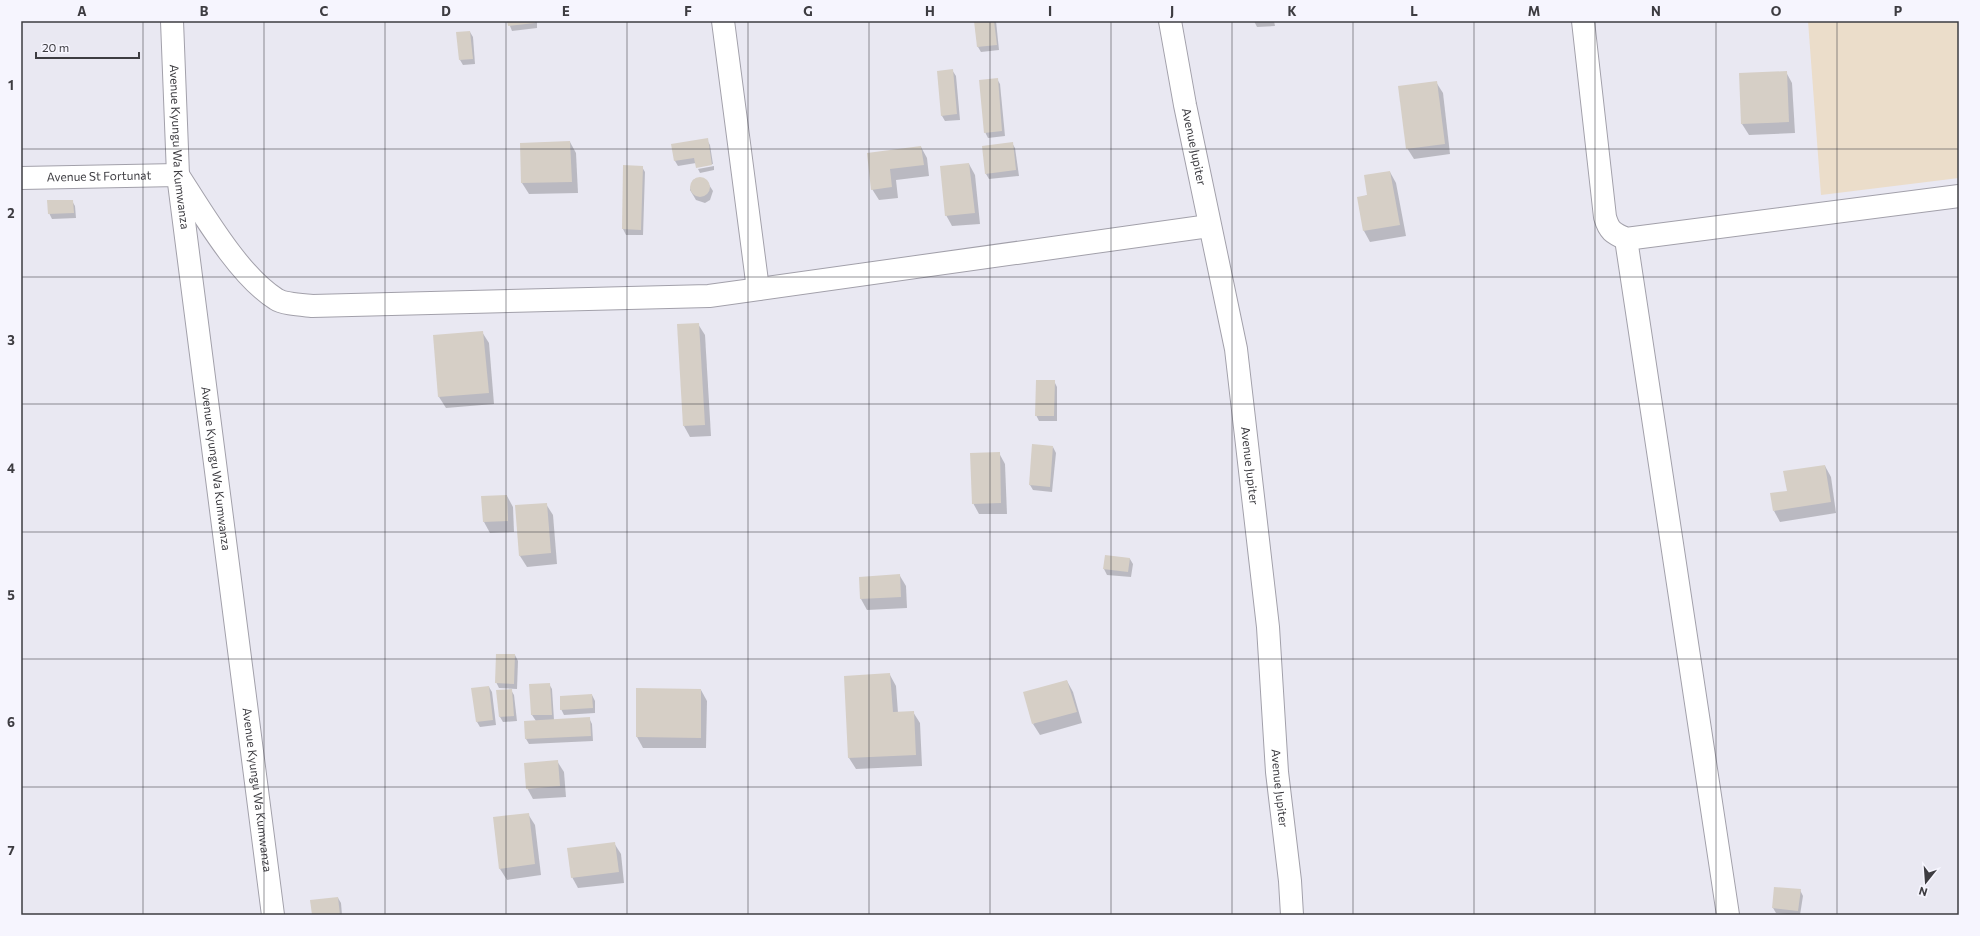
<svg xmlns="http://www.w3.org/2000/svg" width="1980" height="936" font-family="Commissioner,sans-serif">
<style>
.industrial{fill:#ebddca}
.shadow{fill:#0003}
.building{fill:#d6cfc6}
.lines{fill:none;stroke-linecap:round;stroke-linejoin:round}
.street-casing{stroke:#a2a0aa;stroke-width:24}
.street{stroke:#fff;stroke-width:22}
.grid{fill:none;stroke:#3d3c41;stroke-width:1;stroke-opacity:0.55}
.labels{text-anchor:middle;stroke-width:4;stroke-linejoin:round;paint-order:stroke}
.street-label{font-size:12px;fill:#3d3c41;stroke:#f6f5fe}
.neatline{fill:none;stroke:#3d3c41;stroke-width:1.5}
.grid-label{font-size:13px;text-anchor:middle;font-weight:bold;fill:#3d3c41}
</style>
<rect width="100%" height="100%" fill="#e9e8f2"/>
<polygon class="industrial" points="1808,21 1959,21 1959,178 1821,195"/>
<g class="shadow">
<polygon points="508,21 537,21 537,28 512,31"/>
<polygon points="975,21 996,21 999,50 981,52 978,47"/>
<polygon points="1254,21 1274,21 1275,26 1257,27"/>
<polygon points="470,32 473,37 475,64 463,65 460,60"/>
<polygon points="952,70 956,76 960,120 945,121 942,116"/>
<polygon points="1786,72 1792,83 1795,133 1749,135 1742,124"/>
<polygon points="997,79 1000,84 1005,136 988,138 985,132"/>
<polygon points="1436,82 1443,93 1450,154 1414,159 1407,148"/>
<polygon points="707,140 710,145 713,164 697,167 697,168 696,163 678,166 675,161 672,145"/>
<polygon points="570,142 576,153 578,193 529,194 522,183 521,144"/>
<polygon points="1012,143 1015,148 1019,176 989,179 986,174"/>
<polygon points="921,147 927,158 929,176 896,180 898,198 879,200 872,189 868,154"/>
<polygon points="969,164 975,175 980,224 952,226 946,215"/>
<polygon points="624,166 642,167 645,172 643,235 626,235 623,229"/>
<polygon points="714,166 714,170 700,173 698,169"/>
<polygon points="1390,172 1396,183 1406,236 1370,242 1364,231 1358,198 1368,195"/>
<polygon points="697,178 706,180 713,191 710,200 705,203 696,200 690,190 693,180"/>
<polygon points="72,201 75,206 76,218 52,219 49,213"/>
<polygon points="698,324 705,335 711,436 690,437 684,426"/>
<polygon points="482,332 489,343 494,404 446,408 439,397"/>
<polygon points="1054,381 1057,387 1057,421 1039,421 1036,415"/>
<polygon points="1053,447 1056,453 1052,492 1033,490 1030,485"/>
<polygon points="999,453 1005,464 1007,514 979,514 973,503"/>
<polygon points="1825,466 1831,477 1836,513 1780,522 1774,511"/>
<polygon points="507,496 513,507 514,532 490,533 484,522"/>
<polygon points="546,504 553,515 557,564 527,567 520,556"/>
<polygon points="1106,556 1130,559 1133,564 1131,577 1107,575 1104,569"/>
<polygon points="900,576 906,586 907,608 867,610 861,599 860,578"/>
<polygon points="515,655 518,661 517,689 499,688 496,682"/>
<polygon points="890,675 896,686 898,713 913,712 920,723 922,766 856,769 849,758"/>
<polygon points="1067,681 1073,692 1082,723 1040,735 1033,724"/>
<polygon points="549,684 552,689 554,720 589,718 592,724 593,741 529,744 526,739 525,722 536,721 532,715 530,685"/>
<polygon points="489,687 492,692 496,725 480,727 477,722"/>
<polygon points="511,690 514,695 517,721 503,722 500,717 497,691"/>
<polygon points="701,690 707,701 706,748 643,748 637,737"/>
<polygon points="592,695 595,701 595,713 564,715 561,709"/>
<polygon points="557,761 564,772 566,797 533,799 527,788"/>
<polygon points="528,814 535,825 541,875 507,880 500,869"/>
<polygon points="614,843 621,854 624,883 578,888 572,877"/>
<polygon points="1800,890 1803,896 1800,915 1776,913 1773,908"/>
<polygon points="338,898 341,903 342,915 313,915"/>
</g>
<g class="building">
<polygon points="507,21 535,21 535,23 508,26"/>
<polygon points="974,21 994,21 997,45 977,47"/>
<polygon points="470,31 473,59 459,60 456,32"/>
<polygon points="953,69 957,114 941,116 937,71"/>
<polygon points="1787,71 1789,122 1741,124 1739,73"/>
<polygon points="998,78 1002,131 984,133 979,80"/>
<polygon points="1437,81 1445,144 1406,149 1398,86"/>
<polygon points="708,138 712,165 696,168 694,158 674,161 671,144"/>
<polygon points="570,141 572,182 521,183 520,143"/>
<polygon points="1013,142 1016,170 985,174 982,146"/>
<polygon points="921,146 924,165 890,169 892,187 871,190 867,153"/>
<polygon points="969,163 975,213 945,216 940,166"/>
<polygon points="623,165 643,166 641,230 622,229"/>
<polygon points="1390,171 1400,225 1363,231 1357,197 1367,195 1364,175"/>
<circle cx="700" cy="187" r="10"/>
<polygon points="47,200 73,200 74,213 48,214"/>
<polygon points="699,323 705,425 683,426 677,324"/>
<polygon points="483,331 489,393 438,397 433,335"/>
<polygon points="1036,380 1055,380 1054,416 1035,416"/>
<polygon points="1032,444 1053,446 1050,487 1029,485"/>
<polygon points="1000,452 1001,503 972,504 970,453"/>
<polygon points="1825,465 1831,502 1773,511 1770,493 1787,491 1783,471"/>
<polygon points="507,495 508,521 483,522 481,496"/>
<polygon points="547,503 551,553 519,556 515,505"/>
<polygon points="1105,555 1130,558 1128,572 1103,569"/>
<polygon points="900,574 901,597 860,599 859,577"/>
<polygon points="496,654 515,654 514,684 495,683"/>
<polygon points="890,673 893,712 914,711 916,755 848,758 844,676"/>
<polygon points="1067,680 1077,712 1032,724 1023,692"/>
<polygon points="550,683 552,715 531,715 529,684"/>
<polygon points="489,686 493,720 476,722 471,688"/>
<polygon points="636,688 701,689 701,738 636,737"/>
<polygon points="512,689 514,716 499,717 496,690"/>
<polygon points="1957,690 1959,690 1959,707 1958,707"/>
<polygon points="592,694 593,708 560,710 560,696"/>
<polygon points="590,717 591,736 525,739 524,721"/>
<polygon points="558,760 560,786 526,789 524,763"/>
<polygon points="529,813 535,864 499,869 493,817"/>
<polygon points="615,842 619,872 571,878 567,848"/>
<polygon points="1774,887 1801,889 1798,911 1772,908"/>
<polygon points="338,897 340,915 312,915 310,900"/>
</g>
<g class="lines">
<g class="street-casing">
<g id="street">
<path id="s1" d="M172 21 178 175 273 915"/>
<polyline points="723,21 758,289"/>
<path id="s2" d="M1170 21 1185 105 1236 349 1268 627 1277 772 1290 881 1292 915"/>
<path d="M1583 21 1605 217C1609 231 1613 233 1626 239L1959 196"/>
<path id="s3" d="M21 178 178 175C202 212 239 276 276 299 283 304 303 305 312 306L709 296 1209 226"/>
<polyline points="1626,239 1728,915"/>
</g>
</g>
<use href="#street" class="street"/>
</g>
<path class="grid" d="M143 21V915M264 21V915M385 21V915M506 21V915M627 21V915M748 21V915M869 21V915M990 21V915M1111 21V915M1232 21V915M1353 21V915M1474 21V915M1595 21V915M1716 21V915M1837 21V915M21 149H1959M21 277H1959M21 404H1959M21 532H1959M21 659H1959M21 787H1959"/>
<g class="labels">
<g class="street-label">
<text dy="4" stroke="none"><textPath href="#s1" startOffset="126">Avenue Kyungu Wa Kumwanza</textPath></text>
<text dy="4" stroke="none"><textPath href="#s2" startOffset="128">Avenue Jupiter</textPath></text>
<text dy="4" stroke="none"><textPath href="#s3" startOffset="78">Avenue St Fortunat</textPath></text>
<text dy="4" stroke="none"><textPath href="#s2" startOffset="452">Avenue Jupiter</textPath></text>
<text dy="4" stroke="none"><textPath href="#s1" startOffset="450">Avenue Kyungu Wa Kumwanza</textPath></text>
<text dy="4" stroke="none"><textPath href="#s2" startOffset="776">Avenue Jupiter</textPath></text>
<text dy="4" stroke="none"><textPath href="#s1" startOffset="774">Avenue Kyungu Wa Kumwanza</textPath></text>
</g>
</g>
<rect width="1980" height="936" fill="none" stroke="#f6f5fe" stroke-width="44"/>
<g transform="translate(1926 882) rotate(197)" stroke="#f6f5fe" stroke-width="3" paint-order="stroke">
<path d="M0-3L7 15L0 10L-7 15Z" fill="#3d3c41"/>
<text y="-6" font-size="11" font-weight="bold" text-anchor="middle" fill="#3d3c41">N</text>
</g>
<path d="M36 52v6h103v-6" fill="none" stroke="#3d3c41" stroke-width="2"/>
<text x="42" y="52" font-size="12" fill="#3d3c41" stroke="#f6f5fe" stroke-width="3" paint-order="stroke">20 m</text>
<rect x="22" y="22" width="1936" height="892" class="neatline"/>
<g class="grid-label">
<text x="82" y="16">A</text>
<text x="204" y="16">B</text>
<text x="324" y="16">C</text>
<text x="446" y="16">D</text>
<text x="566" y="16">E</text>
<text x="688" y="16">F</text>
<text x="808" y="16">G</text>
<text x="930" y="16">H</text>
<text x="1050" y="16">I</text>
<text x="1172" y="16">J</text>
<text x="1292" y="16">K</text>
<text x="1414" y="16">L</text>
<text x="1534" y="16">M</text>
<text x="1656" y="16">N</text>
<text x="1776" y="16">O</text>
<text x="1898" y="16">P</text>
<text x="11" y="90">1</text>
<text x="11" y="218">2</text>
<text x="11" y="345">3</text>
<text x="11" y="473">4</text>
<text x="11" y="600">5</text>
<text x="11" y="727">6</text>
<text x="11" y="855">7</text>
</g>
</svg>
